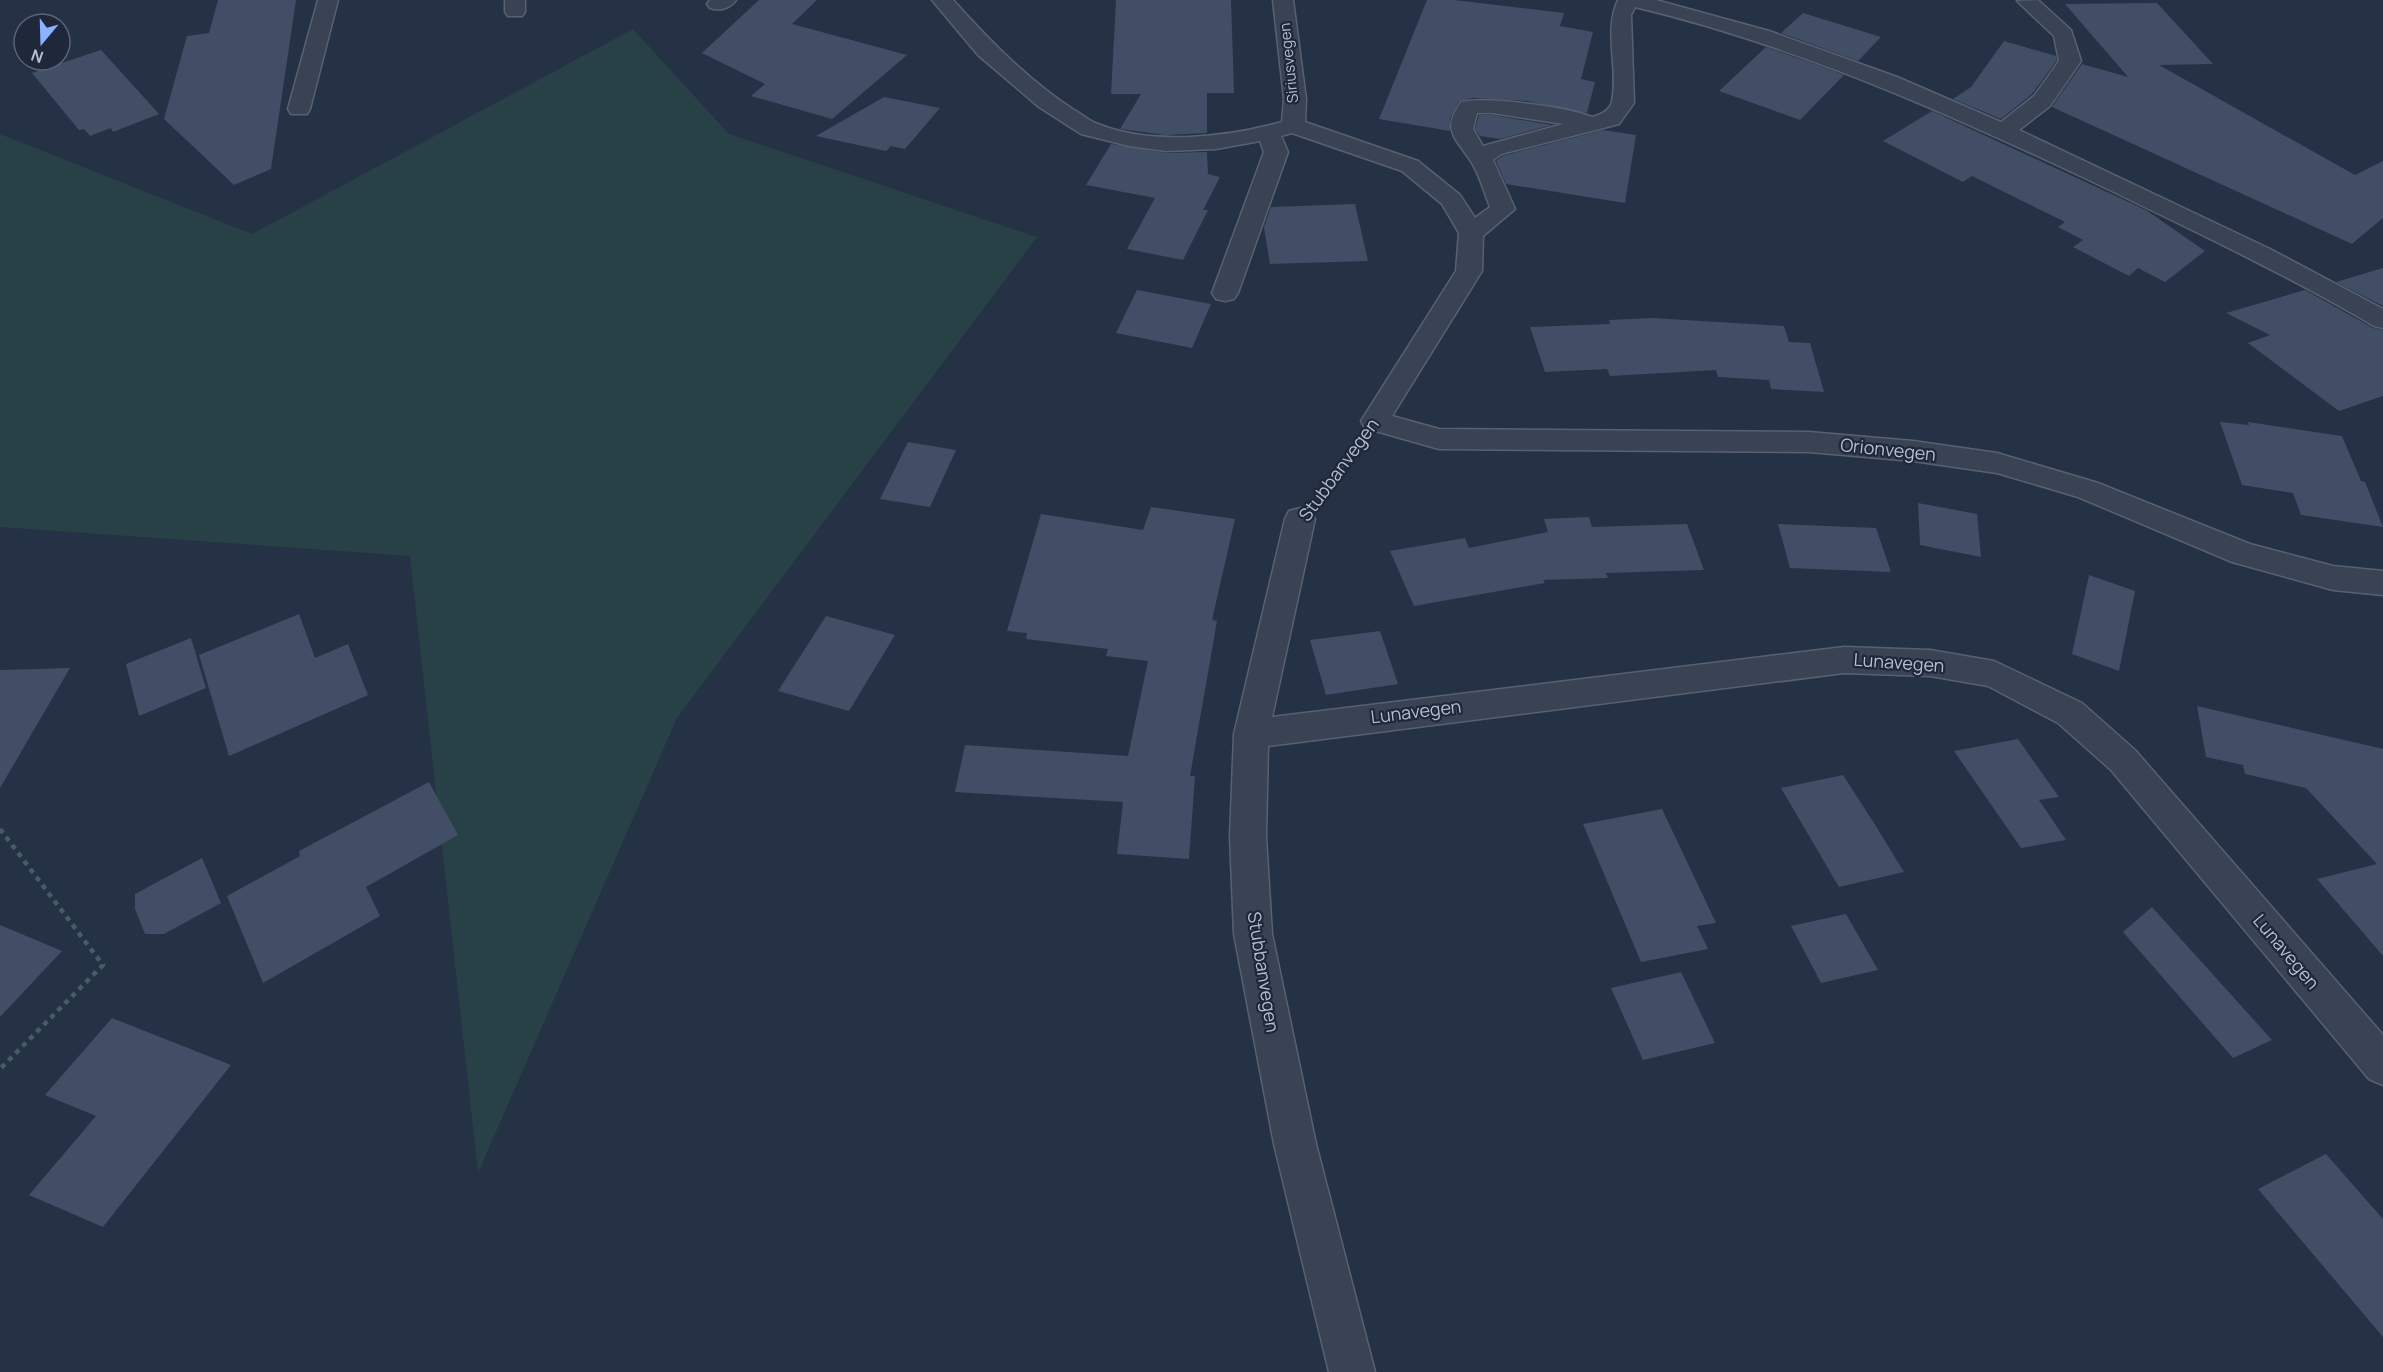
<svg xmlns="http://www.w3.org/2000/svg" width="2383" height="1372" font-family="Manrope,sans-serif">
<style>
.green{fill:#274146}
.building{fill:#414e65}
.lines{fill:none;stroke-linecap:round;stroke-linejoin:round}
.minor-casing{stroke:#586172;stroke-width:3}
.path-far1{stroke:#455e62;stroke-width:4;stroke-dasharray:4.5 4.5;stroke-linecap:butt}
.path{stroke:#455e62;stroke-width:4.5;stroke-dasharray:5 5;stroke-linecap:butt}
.minor{fill:#394354;fill-rule:evenodd}
.labels{text-anchor:middle;stroke-width:4.5;stroke-linejoin:round;paint-order:stroke}
.far-street-label{font-size:15px;fill:#b7bfce;stroke:#1e283a}
.street-label{font-size:18px;fill:#b7bfce;stroke:#1e283a}
</style>
<rect width="100%" height="100%" fill="#253145"/>
<polygon class="green" points="633,29 729,134 1037,237 677,718 478,1173 410,556 0,527 0,134 252,234"/>
<g class="building">
<polygon points="218,0 296,0 271,169 234,185 164,119 187,36 209,33"/>
<polygon points="759,0 817,0 792,24 907,55 832,119 751,96 765,84 702,53"/>
<polygon points="1116,0 1231,0 1234,93 1207,93 1207,133 1165,135 1120,129 1141,94 1111,94"/>
<polygon points="1427,0 1454,0 1564,13 1560,26 1593,32 1581,79 1595,82 1587,113 1527,101 1473,98 1459,101 1450,119 1450,131 1379,119"/>
<polygon points="2157,3 2213,64 2159,65 2355,175 2383,161 2383,218 2352,244 2052,107 2082,64 2128,77 2065,4"/>
<polygon points="1803,13 1881,37 1858,61 1781,33"/>
<polygon points="2004,41 2056,56 2057,60 2032,94 2001,119 1953,99 1971,87"/>
<polygon points="1766,47 1818,65 1844,75 1800,120 1719,91"/>
<polygon points="101,50 159,114 113,132 111,128 90,136 84,129 79,130 32,73"/>
<polygon points="884,97 940,108 905,149 891,146 886,151 816,136"/>
<polygon points="1932,111 2146,210 2205,251 2165,282 2138,268 2129,276 2073,247 2083,240 2058,227 2065,222 1972,176 1963,182 1883,141"/>
<polygon points="1479,115 1492,115 1552,125 1500,139 1480,136 1475,129"/>
<polygon points="1603,130 1636,135 1625,203 1506,184 1496,161 1502,156"/>
<polygon points="1111,144 1166,153 1207,152 1208,174 1220,177 1203,210 1208,210 1183,260 1127,249 1155,198 1086,185"/>
<polygon points="1355,204 1368,261 1270,264 1264,227 1271,207"/>
<polygon points="2383,268 2383,306 2336,282"/>
<polygon points="1137,290 1211,304 1192,348 1116,333"/>
<polygon points="2305,290 2373,328 2383,330 2383,396 2339,411 2248,343 2270,335 2226,313"/>
<polygon points="1652,318 1784,326 1789,342 1810,343 1824,392 1771,389 1769,380 1718,377 1716,370 1610,376 1607,369 1545,372 1530,327 1610,324 1609,320"/>
<polygon points="2220,422 2249,425 2248,422 2342,436 2361,481 2365,482 2383,527 2301,515 2293,493 2242,485"/>
<polygon points="908,442 956,450 930,507 880,499"/>
<polygon points="1918,503 1977,514 1981,557 1920,545"/>
<polygon points="1151,507 1235,519 1212,620 1217,621 1190,776 1195,776 1189,859 1117,854 1123,802 955,792 965,745 1128,756 1148,661 1106,656 1108,649 1026,639 1027,633 1007,631 1041,514 1143,530"/>
<polygon points="1589,517 1592,527 1687,524 1704,570 1606,573 1608,578 1543,580 1545,583 1414,606 1390,551 1465,538 1469,548 1548,532 1544,519"/>
<polygon points="1778,524 1876,528 1891,572 1790,568"/>
<polygon points="2089,575 2135,591 2119,671 2072,654"/>
<polygon points="299,614 315,658 348,644 368,695 229,756 199,655"/>
<polygon points="826,616 895,635 849,711 778,691"/>
<polygon points="1380,631 1398,684 1326,695 1310,640"/>
<polygon points="191,638 206,688 139,716 126,664"/>
<polygon points="70,668 0,788 0,670"/>
<polygon points="2197,706 2383,749 2383,956 2317,879 2377,864 2306,788 2245,774 2243,765 2206,757"/>
<polygon points="2018,739 2059,797 2039,800 2066,840 2021,848 1954,751"/>
<polygon points="1843,775 1874,823 1904,872 1839,887 1781,788"/>
<polygon points="429,782 458,835 366,887 380,916 263,983 227,896 300,856 299,851"/>
<polygon points="1662,809 1716,923 1697,926 1708,949 1641,962 1583,824"/>
<polygon points="202,858 221,903 164,934 145,934 135,909 135,894"/>
<polygon points="2152,907 2272,1040 2233,1058 2123,932"/>
<polygon points="1846,914 1878,970 1821,983 1791,926"/>
<polygon points="0,925 62,951 0,1017"/>
<polygon points="1681,972 1715,1043 1643,1060 1611,988"/>
<polygon points="112,1018 231,1065 103,1227 29,1195 96,1116 45,1095"/>
<polygon points="2326,1154 2383,1219 2383,1337 2258,1189"/>
</g>
<g class="lines">
<g class="minor-casing">
<g id="minor">
<polygon points="318,0 338,0 310,109 307,114 291,114 288,109"/>
<polygon points="505,0 525,0 525,12 522,16 508,16 505,12"/>
<path d="M710 0H736C730 9 719 11 710 8L707 4Z"/>
<path d="M932 0H953C990 41 1028 80 1074 110 1082 114 1089 121 1098 124 1151 146 1228 137 1282 122L1284 99 1273 0H1293L1306 99 1305 122 1418 161 1460 195 1475 218 1490 207C1484 192 1479 173 1470 160 1454 136 1442 130 1461 102 1485 96 1569 107 1592 117 1600 115 1610 111 1612 101 1619 67 1603 32 1618 0H1656L1769 31 1897 77 2001 122 2034 96 2059 61 2054 36 2017 1 2038 0 2071 30 2081 61 2050 106 2019 130 2270 249 2383 309V328L2374 326C2289 276 2200 234 2112 191 1957 117 1802 47 1635 7L1631 15 1634 103 1619 124 1501 154 1493 160 1515 209 1483 236 1482 271 1392 416 1439 429 1809 432 1913 441 1997 453 2098 483 2250 544 2333 566 2383 571V595L2333 590 2232 562 2078 497 1997 473 1913 461 1809 452 1439 449 1365 428 1361 421 1456 271 1459 233 1442 204 1402 171 1292 133 1281 136 1288 152 1238 293 1234 299 1225 301 1216 299 1212 293 1264 152 1260 141 1216 149 1166 151 1129 146 1081 134 1039 107 978 55ZM1477 113H1492L1563 124 1483 146 1473 129Z"/>
<polygon points="1300,508 1311,511 1315,519 1272,717 1844,647 1930,650 1994,661 2082,703 2135,750 2383,1035 2383,1085 2369,1079 2111,770 2058,723 1988,686 1930,676 1844,673 1268,746 1266,837 1272,934 1316,1144 1375,1372 1329,1372 1274,1144 1234,934 1230,837 1234,734 1285,519 1289,511"/>
</g>
</g>
<polyline class="path-far1" points="1324,488 1353,451"/>
<polyline class="path" points="0,829 103,965 0,1069"/>
<use href="#minor" class="minor"/>
</g>
<g class="labels">
<g class="far-street-label">
<text transform="translate(1289 63) rotate(-96)" y="5">Siriusvegen</text>
</g>
<g class="street-label">
<text transform="translate(1888 450) rotate(6)" y="6">Orionvegen</text>
<text transform="translate(1339 470) rotate(-54)" y="6">Stubbanvegen</text>
<text transform="translate(1899 663) rotate(4)" y="6">Lunavegen</text>
<text transform="translate(1416 712) rotate(-7)" y="6">Lunavegen</text>
<text transform="translate(2286 952) rotate(50)" y="6">Lunavegen</text>
<text transform="translate(1263 972) rotate(81)" y="6">Stubbanvegen</text>
</g>
</g>
<g transform="translate(42 42) rotate(199)"><circle r="28" fill="#1e283a" stroke="#5b6475" stroke-width="1.5"/>
<path d="M0-4.5L10 22L0 15L-10 22Z" fill="#8bb2ff"/>
<text y="-9" font-size="16" font-weight="bold" text-anchor="middle" fill="#b7bfce">N</text>
</g>
</svg>
